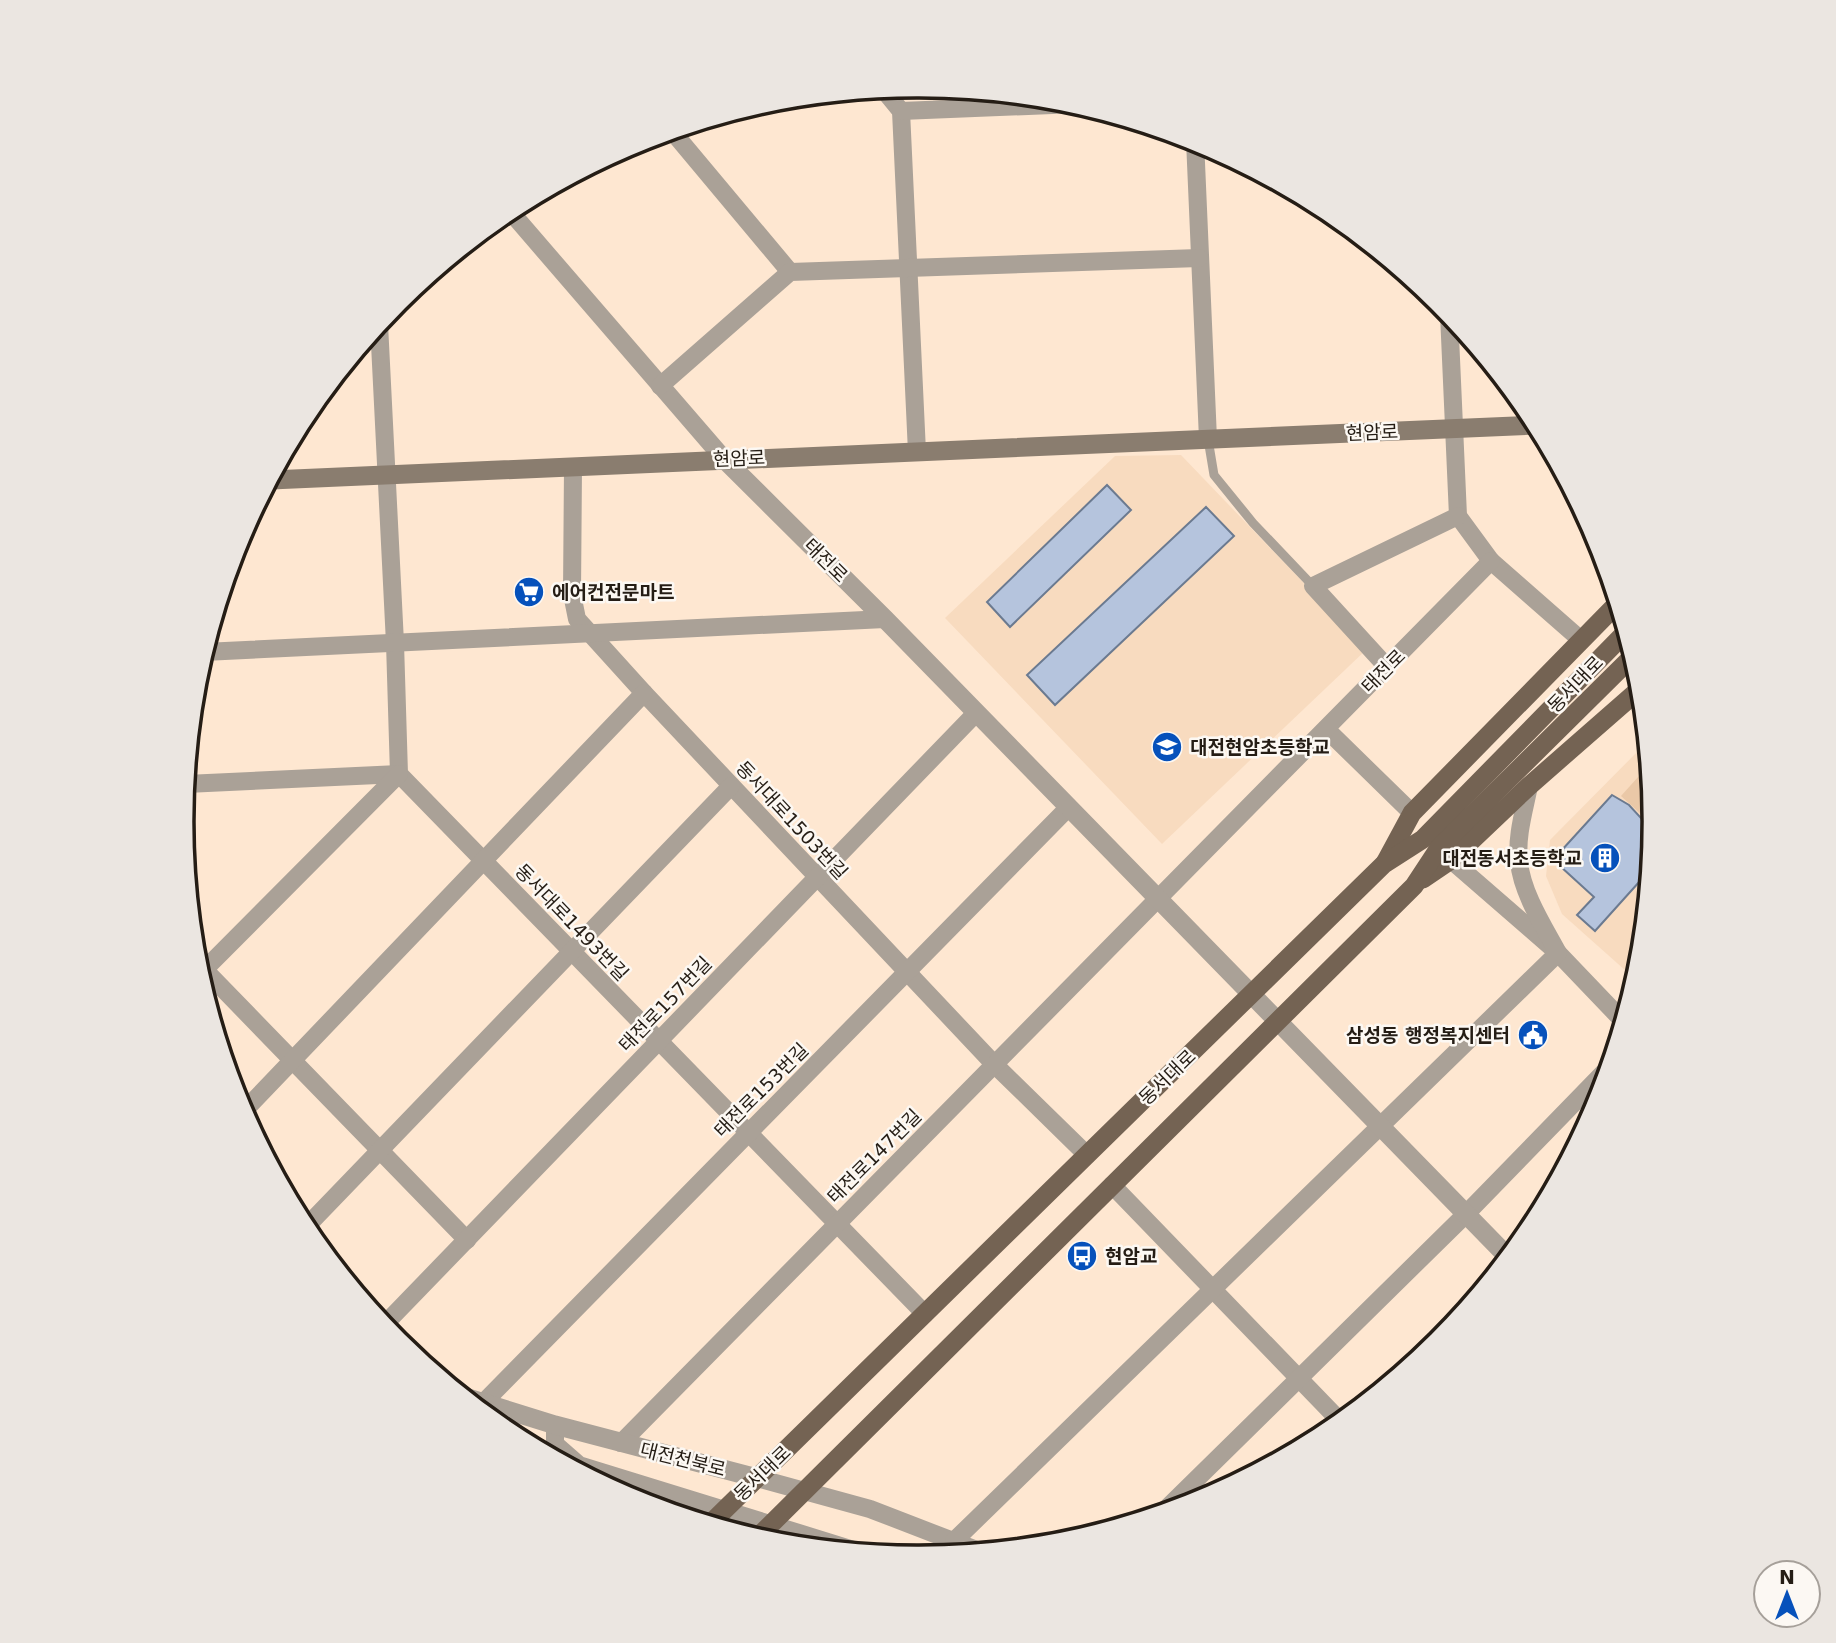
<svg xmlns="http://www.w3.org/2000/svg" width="1836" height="1643" font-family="'DejaVu Sans','Noto Sans KR',sans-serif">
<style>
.built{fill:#f8dbbf}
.green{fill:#eac8a7}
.building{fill:#b5c4dd;stroke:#6b7a90;stroke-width:2}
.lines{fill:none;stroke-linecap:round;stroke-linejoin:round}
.service{stroke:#aaa197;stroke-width:9}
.minor{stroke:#aaa197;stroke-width:18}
.tertiary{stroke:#aaa197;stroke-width:19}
.secondary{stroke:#8a7d6f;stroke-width:19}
.primary{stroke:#746353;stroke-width:19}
.labels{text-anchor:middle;stroke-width:5;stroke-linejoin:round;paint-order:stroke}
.street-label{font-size:19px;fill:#251d15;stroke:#fcf8f3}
.poi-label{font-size:19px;font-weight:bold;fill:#251d15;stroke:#fcf8f3;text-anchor:start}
.rim{fill:none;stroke:#251d15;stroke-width:3.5}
</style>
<rect width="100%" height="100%" fill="#fee7d1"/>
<g class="built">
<polygon points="1181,455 1367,649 1162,844 945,618 1115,456"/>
<polygon points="1646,743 1654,822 1640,965 1635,979 1562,914 1546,876 1550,840"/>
</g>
<polygon class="green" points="1648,766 1654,822 1653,825 1621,796"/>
<g class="building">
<polygon points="1107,485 1131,510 1010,627 987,602"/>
<polygon points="1206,507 1234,536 1055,705 1027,675"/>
<polygon points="1612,795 1629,805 1653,831 1649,871 1595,931 1577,915 1594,897 1560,866 1561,851"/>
</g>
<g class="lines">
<polyline class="service" points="1208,439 1214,475 1253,523 1313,586"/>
<g class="minor">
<polyline points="883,89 901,111 917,452"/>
<polyline points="901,111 1077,104"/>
<polyline points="672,131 790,272"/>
<polyline points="1195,140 1208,439"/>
<polyline points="509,210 724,459"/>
<polyline points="1449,314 1458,516 1491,561 1581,640"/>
<polyline points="379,324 395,643 399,774 925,1314"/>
<polyline points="660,386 790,272 1199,258"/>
<polyline points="573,467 572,594 577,619 644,693 994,1064 1087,1155"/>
<polyline points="204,652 885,619"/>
<polyline points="1387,667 1313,586 1458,516"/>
<polyline points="1326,729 1412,813"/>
<polyline points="186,784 399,774"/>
<polyline points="1451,860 1558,953 1623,1021"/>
<polyline points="196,961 467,1240"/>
<polyline points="199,975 399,774"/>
<polyline points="243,1112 644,693"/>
<polyline points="1112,1185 1341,1422"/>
<polyline points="305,1228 731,786"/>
<polyline points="384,1325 976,713"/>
<polyline points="484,1402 1068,808"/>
<polyline points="555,1425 555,1444 579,1465 857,1551"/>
<polyline points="621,1443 1491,561"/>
<polyline points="757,1478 870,1509 979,1551"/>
<polyline points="1162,1513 1465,1215 1609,1067"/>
<path d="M954 1541 1558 953C1544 927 1522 893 1519 862 1516 837 1524 811 1529 786"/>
</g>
<g class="tertiary">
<polyline points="724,459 885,619 1508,1257"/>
<polyline points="465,1397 555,1425 757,1478"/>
</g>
<polyline class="secondary" points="271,480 1536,425"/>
<g class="primary">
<polyline points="1385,863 1412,813 1617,604"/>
<polyline points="1423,879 1451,860 1529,786 1641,688"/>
<polyline points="710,1524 1384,864 1423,839 1626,632"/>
<polyline points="757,1538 1414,886 1439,848 1633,656"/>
</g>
</g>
<defs>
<g id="supermarket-disc" transform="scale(1.575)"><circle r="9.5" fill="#0651bb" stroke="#fcf8f3"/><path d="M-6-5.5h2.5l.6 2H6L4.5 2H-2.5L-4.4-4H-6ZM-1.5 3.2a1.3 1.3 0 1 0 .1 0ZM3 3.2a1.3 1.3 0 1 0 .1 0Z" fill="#fff"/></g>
<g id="school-disc" transform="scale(1.575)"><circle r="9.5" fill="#0651bb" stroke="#fcf8f3"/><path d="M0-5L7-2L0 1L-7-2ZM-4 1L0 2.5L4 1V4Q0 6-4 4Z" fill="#fff"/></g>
<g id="building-disc" transform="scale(1.575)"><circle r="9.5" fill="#0651bb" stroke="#fcf8f3"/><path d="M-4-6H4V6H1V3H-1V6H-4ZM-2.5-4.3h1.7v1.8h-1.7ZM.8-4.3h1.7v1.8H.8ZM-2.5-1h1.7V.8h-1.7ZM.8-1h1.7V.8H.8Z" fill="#fff"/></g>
<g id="civic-disc" transform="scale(1.575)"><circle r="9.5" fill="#0651bb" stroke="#fcf8f3"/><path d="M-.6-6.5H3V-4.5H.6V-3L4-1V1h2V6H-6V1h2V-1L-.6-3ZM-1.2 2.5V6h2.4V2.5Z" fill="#fff"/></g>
<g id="bus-disc" transform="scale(1.575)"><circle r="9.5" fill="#0651bb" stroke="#fcf8f3"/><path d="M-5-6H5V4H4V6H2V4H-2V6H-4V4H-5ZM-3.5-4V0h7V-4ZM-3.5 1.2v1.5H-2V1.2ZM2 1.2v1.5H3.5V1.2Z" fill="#fff"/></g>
</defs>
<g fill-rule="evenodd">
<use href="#supermarket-disc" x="529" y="592"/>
<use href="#school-disc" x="1167" y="747"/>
<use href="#building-disc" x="1605" y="858"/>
<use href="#civic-disc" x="1533" y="1035"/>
<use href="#bus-disc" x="1082" y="1256"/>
</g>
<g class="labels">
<g class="street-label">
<text transform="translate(1372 432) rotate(-2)" y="7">현암로</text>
<text transform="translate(739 458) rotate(-2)" y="7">현암로</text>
<text transform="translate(826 560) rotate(45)" y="7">태전로</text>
<text transform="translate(1383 671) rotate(-45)" y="7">태전로</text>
<text transform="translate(1575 684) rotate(-46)" y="7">동서대로</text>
<text transform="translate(792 820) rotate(47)" y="7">동서대로1503번길</text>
<text transform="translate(572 922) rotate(46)" y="7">동서대로1493번길</text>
<text transform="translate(665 1004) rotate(-46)" y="7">태전로157번길</text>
<text transform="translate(1167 1077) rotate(-44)" y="7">동서대로</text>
<text transform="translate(761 1090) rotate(-45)" y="7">태전로153번길</text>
<text transform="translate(874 1156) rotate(-45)" y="7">태전로147번길</text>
<text transform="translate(683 1459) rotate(14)" y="7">대전천북로</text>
<text transform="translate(762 1473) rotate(-44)" y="7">동서대로</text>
</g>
<g class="poi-label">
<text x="552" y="599">에어컨전문마트</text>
<text x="1190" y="754">대전현암초등학교</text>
<text x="1582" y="865" text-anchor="end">대전동서초등학교</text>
<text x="1510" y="1042" text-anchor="end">삼성동 행정복지센터</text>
<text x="1105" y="1263">현암교</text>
</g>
</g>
<path d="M0 0H1836V1643H0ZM917 98H919A723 723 0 0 1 1642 821V822A723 723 0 0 1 919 1545H917A723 723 0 0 1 194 822V821A723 723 0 0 1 917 98Z" fill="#ebe6e1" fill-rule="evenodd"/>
<path class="rim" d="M917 98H919A723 723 0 0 1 1642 821V822A723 723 0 0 1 919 1545H917A723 723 0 0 1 194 822V821A723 723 0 0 1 917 98Z"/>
<g transform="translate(1787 1594)"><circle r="33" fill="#fcf8f3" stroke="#a6a09a" stroke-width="2"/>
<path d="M0-5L12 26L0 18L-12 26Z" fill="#0651bb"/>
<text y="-10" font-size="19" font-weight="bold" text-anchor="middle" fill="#251d15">N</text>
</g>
</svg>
